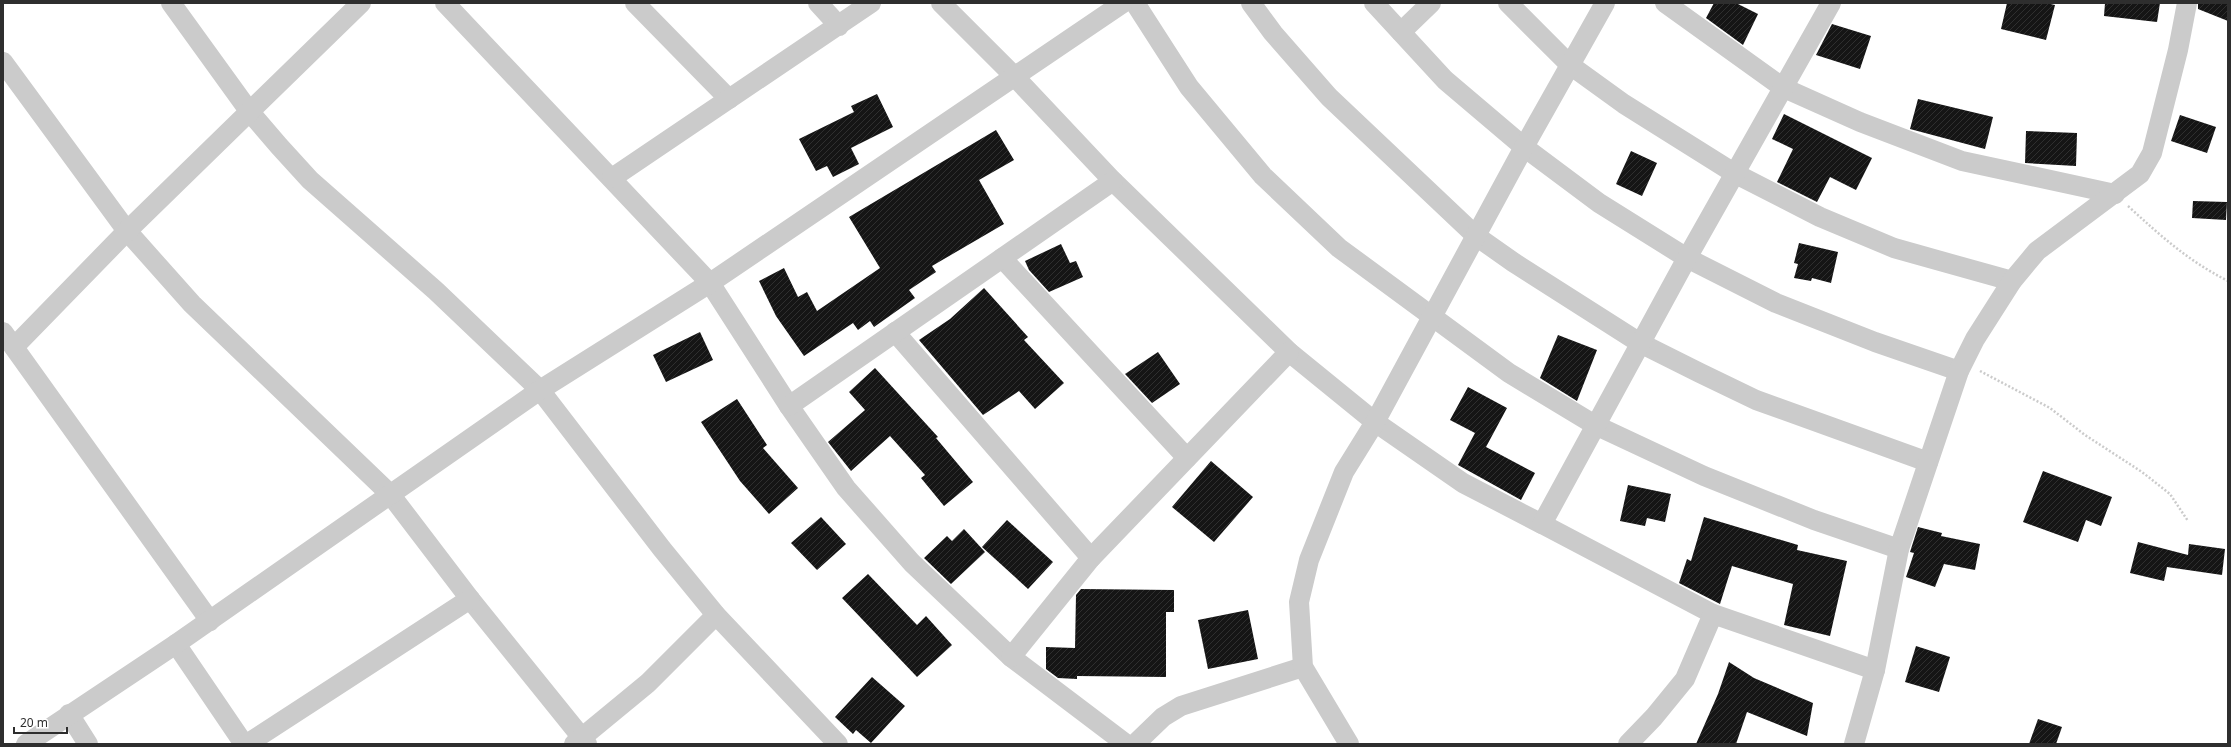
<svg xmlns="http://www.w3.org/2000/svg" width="2231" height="747" font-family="'Noto Sans',sans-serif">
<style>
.building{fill:url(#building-hatch)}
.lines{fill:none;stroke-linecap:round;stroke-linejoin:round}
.path{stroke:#cbcbcb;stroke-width:2.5;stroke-dasharray:2 2;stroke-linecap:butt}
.minor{stroke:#cbcbcb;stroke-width:20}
</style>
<defs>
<pattern id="building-hatch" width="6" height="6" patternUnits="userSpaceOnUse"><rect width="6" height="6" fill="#151515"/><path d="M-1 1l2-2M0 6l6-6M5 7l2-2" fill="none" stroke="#2f2f2f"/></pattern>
</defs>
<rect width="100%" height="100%" fill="#fff"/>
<g class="building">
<polygon points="1714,3 1736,3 1758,14 1743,45 1706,18"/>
<polygon points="2007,3 2046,3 2055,5 2046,40 2001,29"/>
<polygon points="2105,3 2160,3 2157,22 2104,16"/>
<polygon points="2198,3 2228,3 2228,21 2198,9"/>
<polygon points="1832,24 1871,36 1860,69 1816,55"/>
<polygon points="877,94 893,127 851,148 859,164 833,177 827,166 816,171 799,139 854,112 851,106"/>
<polygon points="1918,99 1993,117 1985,149 1910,129"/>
<polygon points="1784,114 1872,158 1856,190 1830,177 1817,202 1777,182 1793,149 1772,139"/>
<polygon points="2180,115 2216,127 2207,153 2171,141"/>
<polygon points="996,130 1014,160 979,180 1004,224 932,266 936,272 909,290 915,298 874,327 870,321 858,330 853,323 804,356 776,316 759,281 784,268 798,297 807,292 817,311 880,268 849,217"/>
<polygon points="2026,131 2077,133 2076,166 2025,163"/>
<polygon points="1631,151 1657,163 1642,196 1616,184"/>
<polygon points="2193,201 2227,202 2226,220 2192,218"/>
<polygon points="1799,243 1838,252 1831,283 1812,278 1811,281 1794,278 1798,264 1794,263"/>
<polygon points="1061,244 1070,263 1076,261 1083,277 1049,292 1029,270 1025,261"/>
<polygon points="984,288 1028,337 1024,340 1064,383 1035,409 1019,391 983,415 919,340 950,319"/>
<polygon points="700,332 713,360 666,382 653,355"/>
<polygon points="1558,335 1597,350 1577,401 1540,378"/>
<polygon points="1158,352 1180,384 1152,403 1125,374"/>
<polygon points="875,368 938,437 936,438 973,482 944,506 921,478 925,475 890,436 851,471 828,442 865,410 849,392"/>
<polygon points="1468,387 1507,408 1486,447 1535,473 1521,500 1458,465 1475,433 1450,420"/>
<polygon points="737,399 767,445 763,448 798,488 769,514 740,481 701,422"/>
<polygon points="1211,461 1253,497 1214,542 1172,507"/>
<polygon points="2043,471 2112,497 2101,526 2086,520 2078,542 2023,522"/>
<polygon points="1628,485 1671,494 1665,522 1647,518 1645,526 1620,521"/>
<polygon points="821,517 846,544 817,570 791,543"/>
<polygon points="1704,517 1798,545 1797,550 1847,561 1830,636 1784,625 1793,584 1732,566 1720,604 1679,583 1687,559 1691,561"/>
<polygon points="1007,520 1053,562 1028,589 982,547"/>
<polygon points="1918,527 1942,533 1941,536 1980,544 1975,570 1944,564 1935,587 1906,577 1914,553 1910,552"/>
<polygon points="964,529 985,552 951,584 924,558 947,536 952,541"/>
<polygon points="2138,542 2188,555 2189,544 2225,549 2222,575 2167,567 2164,581 2130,573"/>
<polygon points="868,574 917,625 926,616 952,645 917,677 842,598"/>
<polygon points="1081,589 1174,590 1174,612 1166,612 1166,677 1077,676 1077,679 1058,678 1046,669 1046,647 1075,648 1076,595"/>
<polygon points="1248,610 1258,659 1208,669 1198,620"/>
<polygon points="1916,646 1950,657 1939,692 1905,682"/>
<polygon points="1729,662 1754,678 1813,703 1807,736 1747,712 1736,744 1696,744 1718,694"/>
<polygon points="872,677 905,706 871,743 856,730 853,734 835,717"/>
<polygon points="2038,719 2062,727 2056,744 2029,744"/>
</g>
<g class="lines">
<g class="path">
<path d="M2128 206C2162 237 2187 260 2228 281"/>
<polyline points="1980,371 2050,408 2085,435 2142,472 2170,494 2188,521"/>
</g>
<g class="minor">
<polyline points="171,3 249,111 279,146 310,180 436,291 540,390 662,549 716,615 838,744"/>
<polyline points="445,3 710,283 789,406 846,488 912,563 1011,657 1126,744"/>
<polyline points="635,3 729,99"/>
<polyline points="818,3 839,26"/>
<polyline points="941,3 1015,77 1113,181 1289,352 1375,422 1463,483 1542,524"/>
<polyline points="1135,3 1189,87 1263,176 1339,248 1509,373 1595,425 1704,476 1814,520 1899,549"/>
<polyline points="1251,3 1273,33 1329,97 1476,236 1513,262 1640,343 1700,373 1756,400 1928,462"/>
<polyline points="1374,3 1445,80 1524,147 1599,203 1687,258 1776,303 1875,342 1959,371"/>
<polyline points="1508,3 1570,65 1624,104 1734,173 1820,217 1894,248 2012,281"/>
<polyline points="1665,3 1782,87 1860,122 1962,161 2115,194"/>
<polyline points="1401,32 1431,3"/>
<polyline points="3,62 127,231 192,304 390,494 470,599 587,744"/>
<polyline points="612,178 871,3"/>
<polyline points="1002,258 1187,458"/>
<polyline points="3,332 210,621"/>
<polyline points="895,332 1091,558"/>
<polyline points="14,347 127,231 361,3"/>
<polyline points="789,406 1113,181"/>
<polyline points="1713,614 1542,524 1687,258 1831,3"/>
<polyline points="176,644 244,744"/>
<polyline points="1011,657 1091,558 1289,352"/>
<polyline points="69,714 88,744"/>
<polyline points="26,744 176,644 540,390 710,283 1123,3"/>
<polyline points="247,744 470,599"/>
<polyline points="574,744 648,683 716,615"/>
<polyline points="1135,744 1163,717 1181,706 1303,667"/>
<polyline points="1349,744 1303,667 1299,602 1309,560 1344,472 1375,422 1524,147 1605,3"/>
<polyline points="1628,744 1654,717 1685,679 1713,614 1875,670"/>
<polyline points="1854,744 1875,670 1899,549 1959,371 1975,339 2012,281 2037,251 2140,174 2152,153 2178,50 2187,3"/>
</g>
</g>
<rect width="2231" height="747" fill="none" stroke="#2e2e2e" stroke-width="8"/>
<path d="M14 727v6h53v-6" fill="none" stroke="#2e2e2e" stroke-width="2"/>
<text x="20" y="727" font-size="12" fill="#2e2e2e" stroke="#ffffff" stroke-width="3" paint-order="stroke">20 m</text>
</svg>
